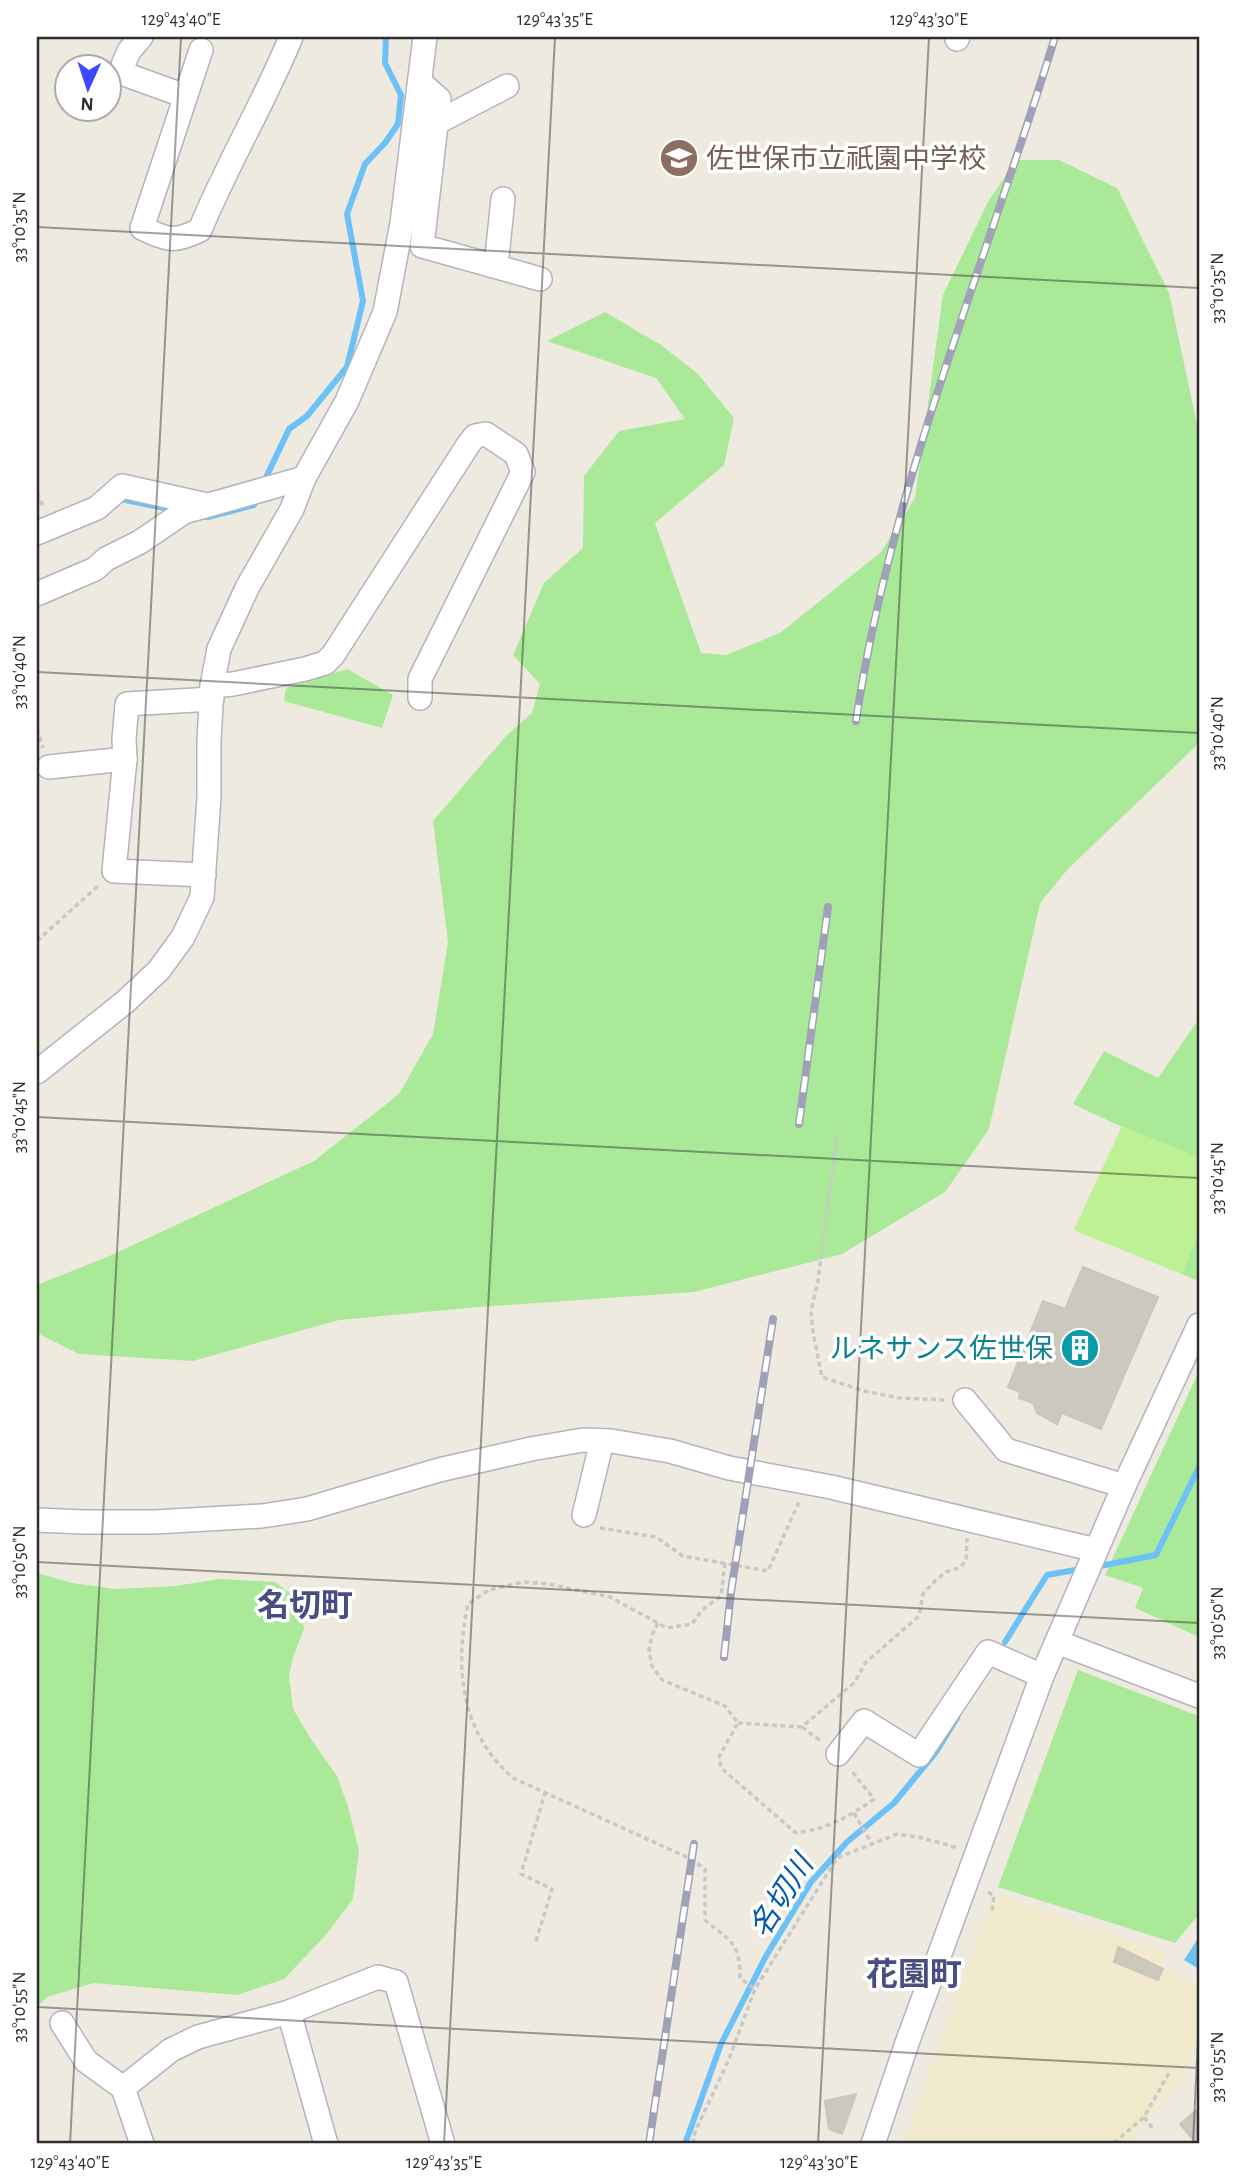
<svg xmlns="http://www.w3.org/2000/svg" width="1236" height="2181" font-family="'Alegreya Sans','Noto Sans JP',sans-serif">
<style>
.education{fill:#f1eacd}
.green{fill:#aae998}
.pitch{fill:#bef193}
.water{fill:#6cc1f7}
.lines{fill:none;stroke-linecap:round;stroke-linejoin:round}
.stream{stroke:#6cc1f7;stroke-width:6}
.building{fill:#cbc8bd;stroke:#cbc6b8;stroke-width:2}
.minor-casing{stroke:#b3b3c1;stroke-width:26}
.path{stroke:#c8c8c8;stroke-width:3.5;stroke-dasharray:5 3.5;stroke-linecap:butt}
.minor{stroke:#fff;stroke-width:23}
.rail-casing{stroke:#a0a1b8;stroke-width:8}
.rail{stroke:#fff;stroke-width:5;stroke-dasharray:16;stroke-linecap:butt}
.ticks{fill:none;stroke:#2d2d2d;stroke-width:2;stroke-opacity:0.45}
.labels{text-anchor:middle;stroke-width:7;stroke-linejoin:round;paint-order:stroke}
.education-label{font-size:28px;fill:#785e54;stroke:#fff;text-anchor:start}
.culture-label{font-size:28px;fill:#0d838f;stroke:#fff;text-anchor:end}
.water-label{font-size:30px;font-style:italic;fill:#045daa;stroke:#fff}
.quarter-label{font-size:32px;font-weight:bold;fill:#494d82;stroke:#fff}
.neatline{fill:none;stroke:#2d2d2d;stroke-width:2.5}
.ticks-label{font-size:18px;text-anchor:middle;fill:#2d2d2d}
</style>
<rect width="100%" height="100%" fill="#efeadf"/>
<polygon class="education" points="999,1895 1167,1953 1161,1966 1199,1986 1199,2041 1177,2089 1126,2144 903,2144 991,1901 997,1902"/>
<g class="green">
<polygon points="1016,160 1059,160 1117,188 1169,293 1199,434 1199,738 1195,747 1067,870 1040,903 989,1129 945,1192 842,1254 694,1292 479,1307 339,1320 193,1361 79,1354 37,1333 37,1285 107,1257 314,1161 399,1094 433,1034 448,942 433,821 506,736 532,713 540,684 513,655 544,583 583,548 584,476 619,431 685,419 656,378 547,341 605,312 661,345 698,374 734,418 724,465 655,523 701,653 726,655 780,633 881,552 915,498 943,295 988,202"/>
<polygon points="347,669 393,695 382,728 284,701 286,688"/>
<polygon points="1199,1019 1199,1281 1074,1230 1122,1127 1073,1104 1104,1051 1158,1078"/>
<polygon points="1199,1371 1199,1637 1135,1608 1143,1588 1105,1575"/>
<polygon points="37,1573 72,1583 116,1589 175,1586 220,1579 275,1582 299,1600 304,1629 293,1657 289,1676 293,1709 311,1739 337,1776 348,1806 359,1851 353,1899 325,1936 284,1979 237,1995 93,1983 47,1997 37,2007"/>
<polygon points="1078,1670 1199,1716 1199,1914 1175,1943 998,1887"/>
</g>
<polygon class="pitch" points="1122,1126 1199,1157 1199,1234 1182,1274 1074,1230"/>
<polygon class="water" points="1199,1937 1199,1969 1184,1960"/>
<g class="lines">
<g class="stream">
<polyline points="263,484 289,429 307,416 347,367 363,301 347,214 365,164 385,143 398,124 401,95 385,63 386,37"/>
<polyline points="116,498 174,510"/>
<polyline points="201,516 208,517 254,505 257,497"/>
<polyline points="1095,1567 1156,1555 1199,1467"/>
<polyline points="1005,1642 1047,1575 1081,1569"/>
<polyline points="685,2144 721,2044 766,1956 811,1882 847,1842 894,1803 936,1752 957,1718"/>
</g>
</g>
<g class="building">
<polygon points="1083,1267 1158,1297 1101,1429 1062,1413 1057,1424 1037,1413 1033,1403 1019,1398 1020,1392 1008,1387 1043,1301 1065,1309"/>
<polygon points="1118,1947 1163,1969 1158,1980 1114,1962"/>
<polygon points="856,2094 842,2134 829,2129 825,2101"/>
<polygon points="1199,2108 1199,2144 1197,2144 1180,2124"/>
</g>
<g class="lines">
<g class="minor-casing">
<g id="minor">
<polyline points="141,37 129,51 123,65 127,75 185,96"/>
<polyline points="957,39 958,37"/>
<path d="M201 50 142 228C168 240 174 243 200 230 227 164 264 103 291 37"/>
<polyline points="421,83 439,99 422,246 540,279"/>
<polyline points="436,123 507,86"/>
<polyline points="496,266 503,199"/>
<polyline points="37,533 97,508 122,486 207,505"/>
<polyline points="37,594 95,569 106,559 140,542 184,512 304,478"/>
<polyline points="212,686 233,684 305,669 325,663 333,655 468,445 475,436 486,434 516,454 523,472 420,679 420,698"/>
<polyline points="49,767 125,759"/>
<polyline points="204,875 114,871 125,759 124,739 127,704 212,699"/>
<polyline points="37,1072 125,1002 159,970 183,937 202,897 209,797 209,741 212,686 219,649 247,588 292,509 304,478 347,401 385,312 402,223 425,37"/>
<polyline points="965,1400 1006,1450 1124,1486"/>
<polyline points="584,1515 602,1441"/>
<polyline points="37,1520 84,1522 155,1522 262,1516 307,1509 439,1470 531,1449 583,1440 611,1441 670,1451 729,1468 831,1487 1096,1550"/>
<polyline points="1057,1642 1199,1696"/>
<polyline points="838,1754 864,1721 919,1755 988,1652 1042,1676"/>
<polyline points="289,2012 326,2144"/>
<polyline points="62,2023 86,2061 123,2088 142,2144"/>
<polyline points="123,2088 171,2050 198,2037 289,2012 378,1977 396,1982 443,2144"/>
<polyline points="873,2144 907,2043 1042,1676 1124,1486 1199,1325"/>
</g>
</g>
<g class="path">
<polyline points="37,493 44,508"/>
<polyline points="37,729 43,748"/>
<polyline points="37,941 100,884"/>
<polyline points="837,1135 818,1281 811,1311 813,1332 822,1377 864,1391 899,1398 947,1400"/>
<polyline points="600,1528 656,1537 683,1556 768,1571 799,1502"/>
<path d="M725 1563 721 1596 702 1610 692 1624 667 1628 610 1597 549 1584 524 1582 489 1590 468 1604C454 1668 461 1733 513 1778L691 1859 705 1869V1920C731 1942 740 1942 740 1978L755 1989"/>
<path d="M658 1623 652 1635 649 1650 652 1666 662 1680 725 1706 738 1723 719 1757 721 1768 796 1833C827 1829 849 1817 874 1799L850 1769"/>
<polyline points="738,1723 802,1727 855,1682 865,1663 919,1616 923,1594 936,1580 946,1572 959,1568 966,1561 967,1538"/>
<polyline points="802,1727 822,1742"/>
<polyline points="854,1813 872,1844"/>
<polyline points="988,1892 994,1896 992,1911"/>
<polyline points="536,1941 552,1889 521,1874 545,1793"/>
<polyline points="1144,2117 1154,2130"/>
<polyline points="1114,2143 1144,2117 1169,2073"/>
<polyline points="693,2144 695,2132 729,2059 755,1989 837,1858 897,1834 923,1838 958,1848"/>
</g>
<use href="#minor" class="minor"/>
<g class="rail-casing">
<g id="rail">
<path d="M856 721C891 485 986 264 1055 37"/>
<polyline points="799,1124 828,907"/>
<polyline points="724,1657 731,1592 773,1319"/>
<polyline points="649,2144 694,1844"/>
</g>
</g>
<use href="#rail" class="rail"/>
</g>
<path class="ticks" d="M37 227 1199 288M37 672 1199 733M37 1117 1199 1178M37 1562 1199 1623M37 2007 1199 2068M70 2144 181 37M444 2144 555 37M818 2144 929 37M1193 2144 1199 2017"/>
<defs>
<g id="school-disc" transform="scale(2.0125)"><circle r="9.5" fill="#8d6e63" stroke="#fff"/><path d="M0-5L7-2L0 1L-7-2ZM-4 1L0 2.5L4 1V4Q0 6-4 4Z" fill="#fff"/></g>
<g id="building-disc" transform="scale(2.0125)"><circle r="9.5" fill="#0f9aa8" stroke="#fff"/><path d="M-4-6H4V6H1V3H-1V6H-4ZM-2.5-4.3h1.7v1.8h-1.7ZM.8-4.3h1.7v1.8H.8ZM-2.5-1h1.7V.8h-1.7ZM.8-1h1.7V.8H.8Z" fill="#fff"/></g>
</defs>
<g fill-rule="evenodd">
<use href="#school-disc" x="679" y="158"/>
<use href="#building-disc" x="1080" y="1348"/>
</g>
<g class="labels">
<g class="education-label">
<text x="706" y="168">佐世保市立祇園中学校</text>
</g>
<g class="culture-label">
<text x="1053" y="1358">ルネサンス佐世保</text>
</g>
<g class="water-label">
<text transform="translate(781 1896) rotate(-57)" y="10">名切川</text>
</g>
<g class="quarter-label">
<text x="305" y="1616">名切町</text>
<text x="914" y="1985">花園町</text>
</g>
</g>
<rect width="1236" height="2181" fill="none" stroke="#ffffff" stroke-width="77"/>
<g transform="translate(88 88) rotate(183)"><circle r="33" fill="#ffffff" stroke="#ababab" stroke-width="2"/>
<path d="M0-5L12 26L0 18L-12 26Z" fill="#3c49ff"/>
<text y="-10" font-size="19" font-weight="bold" text-anchor="middle" fill="#2d2d2d">N</text>
</g>
<rect x="38" y="38" width="1160" height="2104" class="neatline"/>
<g class="ticks-label">
<text x="181" y="25">129°43'40"E</text>
<text x="555" y="25">129°43'35"E</text>
<text x="929" y="25">129°43'30"E</text>
<text transform="translate(19 227) rotate(-90)" y="6">33°10'35"N</text>
<text transform="translate(1217 288) rotate(-90)" y="6">33°10'35"N</text>
<text transform="translate(19 672) rotate(-90)" y="6">33°10'40"N</text>
<text transform="translate(1217 733) rotate(-90)" y="6">33°10'40"N</text>
<text transform="translate(19 1117) rotate(-90)" y="6">33°10'45"N</text>
<text transform="translate(1217 1178) rotate(-90)" y="6">33°10'45"N</text>
<text transform="translate(19 1562) rotate(-90)" y="6">33°10'50"N</text>
<text transform="translate(1217 1623) rotate(-90)" y="6">33°10'50"N</text>
<text transform="translate(19 2007) rotate(-90)" y="6">33°10'55"N</text>
<text transform="translate(1217 2067) rotate(-90)" y="6">33°10'55"N</text>
<text x="70" y="2168">129°43'40"E</text>
<text x="444" y="2168">129°43'35"E</text>
<text x="819" y="2168">129°43'30"E</text>
</g>
</svg>
